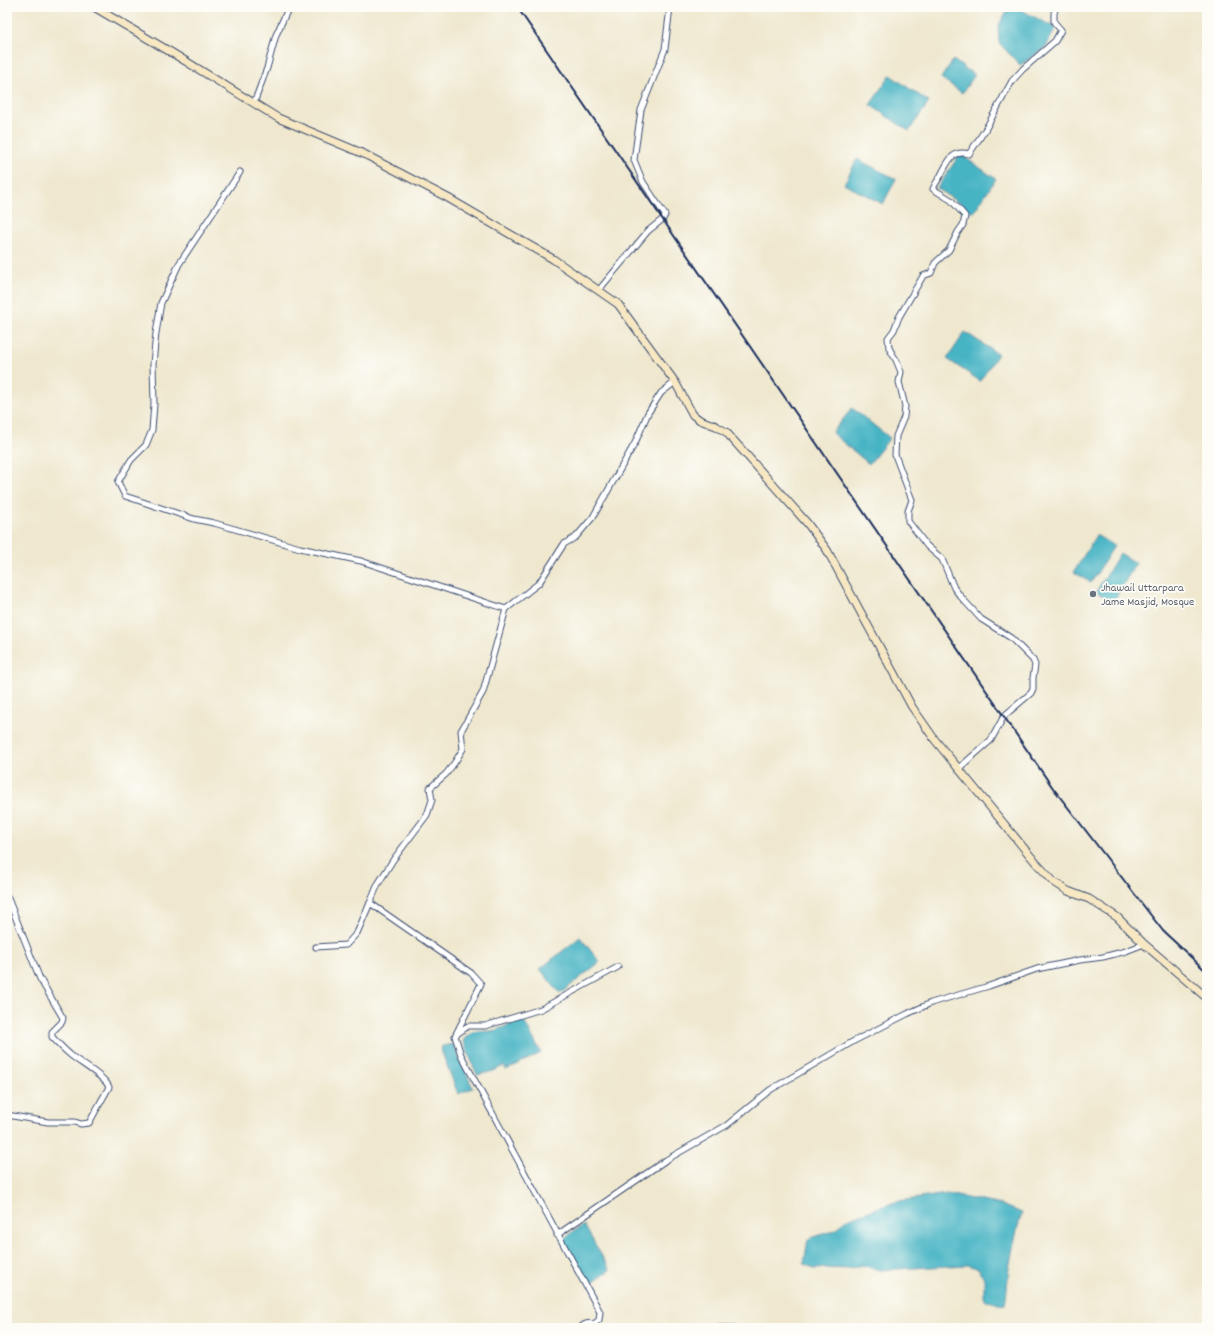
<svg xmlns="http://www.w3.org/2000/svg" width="1214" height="1335" font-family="Dekko,sans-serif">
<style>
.water{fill:#47b4c4;stroke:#317291}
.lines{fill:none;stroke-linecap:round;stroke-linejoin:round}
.street-casing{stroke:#3b4b6f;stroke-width:7}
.secondary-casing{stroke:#3b4b6f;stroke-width:9}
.street{stroke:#fff;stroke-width:5}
.secondary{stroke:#f7e8c3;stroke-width:7}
.rail{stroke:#1b2f5e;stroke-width:2}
.worship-dot{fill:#6b7280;stroke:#fdfcf7;stroke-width:1.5}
.labels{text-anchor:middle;stroke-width:3.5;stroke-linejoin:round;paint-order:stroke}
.worship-label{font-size:12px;fill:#5b616d;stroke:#fdfcf7;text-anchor:start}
</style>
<rect width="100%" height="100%" fill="#fdfcf7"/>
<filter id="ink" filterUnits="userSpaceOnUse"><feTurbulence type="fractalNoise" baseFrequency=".025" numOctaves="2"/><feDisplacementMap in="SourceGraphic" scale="8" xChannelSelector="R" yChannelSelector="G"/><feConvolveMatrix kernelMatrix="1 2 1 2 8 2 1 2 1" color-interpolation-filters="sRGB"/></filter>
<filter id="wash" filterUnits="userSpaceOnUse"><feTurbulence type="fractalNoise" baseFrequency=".012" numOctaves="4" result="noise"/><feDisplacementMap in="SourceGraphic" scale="16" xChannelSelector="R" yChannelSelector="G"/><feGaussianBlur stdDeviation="0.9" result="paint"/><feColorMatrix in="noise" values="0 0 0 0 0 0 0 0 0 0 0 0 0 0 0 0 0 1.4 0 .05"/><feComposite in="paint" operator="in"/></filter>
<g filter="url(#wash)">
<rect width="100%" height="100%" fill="#efe8cf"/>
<g class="water">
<polygon points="1015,7 1056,28 1046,47 1020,65 999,43 998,27 1007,11"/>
<polygon points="953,60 975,75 962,93 941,78"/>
<polygon points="890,75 929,102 909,131 870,105"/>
<polygon points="960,154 996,179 973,213 937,188"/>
<polygon points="857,159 896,179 883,204 844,184"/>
<polygon points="965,332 998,354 980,381 947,359"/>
<polygon points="852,408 890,438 869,464 832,433"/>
<polygon points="1096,535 1114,546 1091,583 1074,572"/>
<polygon points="1120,553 1136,563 1113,602 1096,592"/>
<polygon points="580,937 600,962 560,994 540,969"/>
<path d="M523 1019 541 1053 506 1070 504 1066 490 1072 477 1075 463 1040C478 1025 480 1034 496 1030 505 1027 514 1022 523 1019Z"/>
<polygon points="453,1044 473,1088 458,1094 441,1050 442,1046"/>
<path d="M947 1194 1002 1205 1022 1213C1017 1229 1013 1246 1010 1263 1007 1276 1008 1290 1005 1304L986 1301 984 1296V1279L979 1269 967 1265 879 1270 861 1265 848 1269 824 1268 814 1269 804 1263 808 1239 835 1230 847 1219 880 1207 899 1201Z"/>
<polygon points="584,1225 610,1270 591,1283 582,1274 563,1241 569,1234"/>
</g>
</g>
<g filter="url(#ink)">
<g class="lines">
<g class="street-casing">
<g id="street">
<polyline points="254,103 267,68 276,35 288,9 286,7"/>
<polyline points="240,172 179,264 161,303 156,333 153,364 154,404 152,430 146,445 131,460 118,482 125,496 194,519 214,523 300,548 361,561 506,609"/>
<polyline points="598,291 648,231 663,219 665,215 643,182 634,160 641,110 665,49 670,7"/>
<path d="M958 769 991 740 1004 716 1031 693 1033 689V678L1035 665 1033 660 1011 638 981 619 961 597 954 588 942 559 927 546 908 521V511L912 500 895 455 896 436 904 417 905 406 899 382 901 372 896 360 889 348 888 338 894 330 899 317 923 276 931 273 935 263 949 250 958 232 963 225 965 216 951 200 933 189C935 184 938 180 941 175 948 162 952 149 969 154L985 130 1012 81 1023 69 1055 41 1061 30 1054 22V13L1056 7"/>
<path d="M7 896 40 979 63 1018 62 1022 52 1032V1037C59 1044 65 1051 73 1057 82 1064 105 1077 109 1087L89 1123 81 1124 75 1122H48L7 1115"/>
<polyline points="370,903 378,884 393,860 427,815 432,800 430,788 446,774 455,762 463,749 461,731 483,692 506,609 539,583 564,544 576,537 593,517 635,443 648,413 661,393 675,382"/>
<path d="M316 947 346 945 357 933 370 903 471 973 481 984 455 1036 461 1055 600 1312 599 1320 594 1324C588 1323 585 1323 580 1328"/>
<polyline points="457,1034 468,1026 485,1026 541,1009 618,967"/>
<polyline points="557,1235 666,1160 727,1125 770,1090 854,1041 907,1014 931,1003 989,986 1037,969 1080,960 1103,957 1126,951 1144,944"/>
<polyline points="718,1328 734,1328"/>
</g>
</g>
<g class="secondary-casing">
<polyline id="secondary" points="94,7 174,54 278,118 364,154 448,198 553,259 618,304 675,382 693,415 700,420 716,426 726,432 807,523 827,550 912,707 935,740 1037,864 1054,882 1068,891 1089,899 1117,917 1144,944 1207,998"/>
</g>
<use href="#street" class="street"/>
<use href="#secondary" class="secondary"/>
<polyline class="rail" points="517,7 1053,788 1163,931 1207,972"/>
</g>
</g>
<circle class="worship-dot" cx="1093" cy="594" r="4"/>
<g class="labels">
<g class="worship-label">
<text x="1101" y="591">Jhawail Uttarpara<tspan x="1101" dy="14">Jame Masjid, Mosque</tspan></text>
</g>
</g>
<rect width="1214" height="1335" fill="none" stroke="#fdfcf7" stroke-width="24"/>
</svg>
